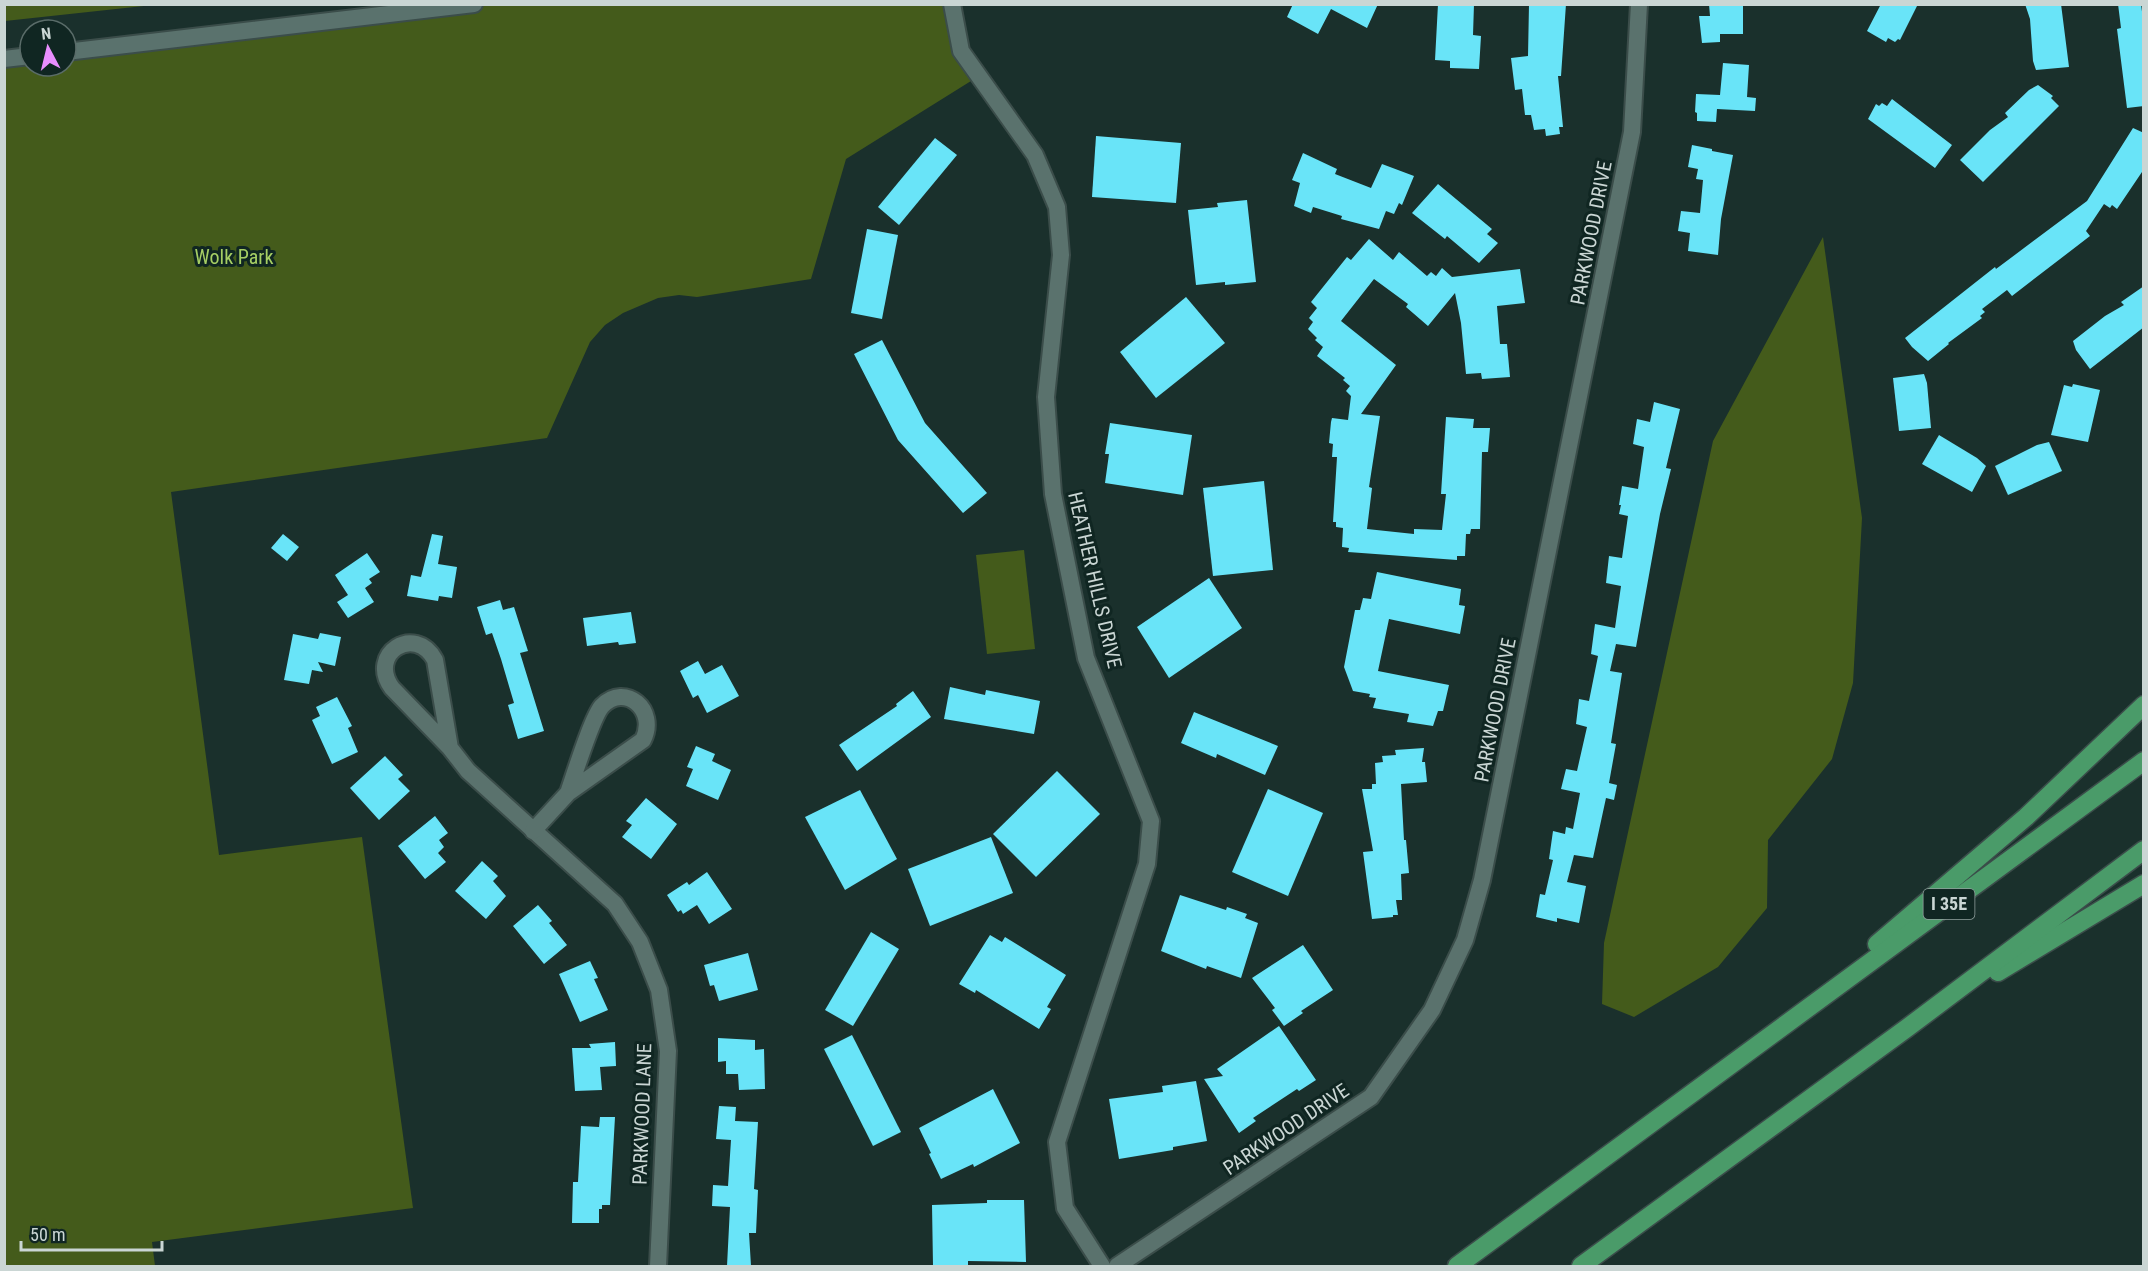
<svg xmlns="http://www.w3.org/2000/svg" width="2148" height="1271" font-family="'Roboto Condensed',sans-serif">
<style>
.green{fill:#445b1b}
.building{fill:#69e4f8}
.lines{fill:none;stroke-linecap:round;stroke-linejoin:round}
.minor-casing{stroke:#3b4d4a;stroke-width:20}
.tertiary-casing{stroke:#3b4d4a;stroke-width:20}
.motorway-casing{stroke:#3b4d4a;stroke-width:21}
.minor{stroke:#5a726d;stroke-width:16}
.tertiary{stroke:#5a726d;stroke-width:16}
.motorway{stroke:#4a9b69;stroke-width:18}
.labels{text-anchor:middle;stroke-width:6;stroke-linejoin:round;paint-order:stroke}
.shield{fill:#102622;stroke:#92a19f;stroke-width:1.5}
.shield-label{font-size:18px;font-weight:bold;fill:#cad6d4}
.street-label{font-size:20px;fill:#cad6d4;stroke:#102622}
.park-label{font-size:20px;fill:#a6cf64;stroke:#102622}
</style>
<rect width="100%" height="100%" fill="#1a302c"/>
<g class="green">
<polygon points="5,4 153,4 153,5 5,21"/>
<polygon points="474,4 952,4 979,76 846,159 811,279 697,297 679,295 658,298 623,313 605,325 590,342 547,438 171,492 219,855 362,837 413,1208 152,1242 155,1266 5,1266 4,59 30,56 30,66 66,66 66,52"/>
<polygon points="1823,237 1862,518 1853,683 1832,759 1768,840 1767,908 1718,967 1634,1017 1602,1004 1604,943 1713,441"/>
<polygon points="1024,550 1035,649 987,654 976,555"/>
</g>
<g class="building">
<polygon points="1293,4 1378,4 1367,28 1331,9 1318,34 1287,17"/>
<polygon points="1438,4 1474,4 1473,35 1481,36 1479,69 1450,68 1450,61 1435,60"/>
<polygon points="1529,4 1566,4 1561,76 1558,76 1563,127 1559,127 1560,134 1546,136 1545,129 1534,130 1531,115 1525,115 1522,89 1515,90 1511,58 1528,56"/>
<polygon points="1709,4 1743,4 1743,34 1720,34 1720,42 1702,43 1699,16 1710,16"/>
<polygon points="1881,4 1918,4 1900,40 1898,39 1895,42 1888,38 1886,42 1867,31"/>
<polygon points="2025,4 2061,4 2069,67 2036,70 2033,61 2030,19"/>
<polygon points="2118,4 2141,4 2144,27 2144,106 2127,108 2117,29 2121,28"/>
<polygon points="1723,63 1749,65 1747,97 1756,98 1755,111 1717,109 1716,122 1697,121 1697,113 1695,112 1696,94 1720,95"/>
<polygon points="2038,85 2053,96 2051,98 2059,106 1983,182 1960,160 1990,130 2008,117 2005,113 2029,90"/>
<polygon points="1892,99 1952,145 1935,168 1868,119 1876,104 1879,106 1882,103 1887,106"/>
<polygon points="2133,128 2144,133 2144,169 2117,209 2112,205 2110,208 2104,204 2086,231 2090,236 2012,296 2007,290 1982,309 1985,312 1980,316 1982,318 1948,343 1949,344 1928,361 1912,347 1905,338 1995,267 1996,269 2087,201"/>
<polygon points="1096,136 1181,143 1176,203 1092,197"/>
<polygon points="935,138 957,155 899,225 878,207"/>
<polygon points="1692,145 1712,149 1712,151 1733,155 1721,219 1718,255 1688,251 1690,233 1678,231 1681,211 1700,213 1703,180 1696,179 1698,169 1688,167"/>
<polygon points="1303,153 1337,169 1335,174 1371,188 1382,164 1414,176 1402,205 1399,203 1394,214 1386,211 1379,229 1341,219 1342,216 1313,207 1311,213 1294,206 1300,183 1292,180"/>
<polygon points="1438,184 1492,229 1487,234 1498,243 1479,263 1447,236 1445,239 1412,213"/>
<polygon points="1247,200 1256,282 1225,285 1225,282 1196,285 1188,210 1218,207 1217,203"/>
<polygon points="867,229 898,235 882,319 851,313"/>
<polygon points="1369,239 1393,260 1399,252 1427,276 1431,272 1436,276 1442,268 1452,277 1520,269 1525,303 1497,306 1500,344 1507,344 1510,377 1482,379 1481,373 1466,374 1461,323 1455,293 1428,326 1406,307 1408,304 1374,279 1341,321 1396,365 1361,414 1380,416 1369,487 1372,488 1367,529 1414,534 1414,529 1442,530 1446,494 1441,494 1446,417 1474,419 1473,428 1490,428 1488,452 1482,452 1480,529 1471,529 1470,534 1466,534 1465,556 1457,556 1457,560 1348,552 1349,548 1342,547 1343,528 1336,527 1336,522 1333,522 1337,457 1332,457 1333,444 1329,443 1331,422 1332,418 1348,420 1351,396 1346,391 1350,386 1343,380 1345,378 1317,356 1323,347 1315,340 1317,338 1308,329 1313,322 1309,318 1317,308 1311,302 1347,257 1351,260"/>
<polygon points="2144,286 2144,327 2090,369 2076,350 2073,341 2105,316 2124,305 2121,302"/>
<polygon points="1186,297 1225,343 1156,398 1120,352"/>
<polygon points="882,340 925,423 987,493 963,513 898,440 854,354"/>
<polygon points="1924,374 1927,383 1931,428 1899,431 1893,378"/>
<polygon points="2073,384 2100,390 2088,442 2051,435 2064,385 2072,387"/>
<polygon points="1654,402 1680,409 1666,468 1671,469 1660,514 1636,647 1616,644 1610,671 1622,673 1611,743 1616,744 1609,783 1617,785 1614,800 1606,798 1593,858 1574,855 1567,882 1586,886 1579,923 1557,918 1557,922 1536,917 1540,894 1545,895 1553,860 1549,859 1553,831 1565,834 1566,827 1573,829 1580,793 1561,789 1566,769 1577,771 1587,727 1576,724 1579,699 1589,701 1598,656 1591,654 1595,624 1615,628 1621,586 1606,583 1609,556 1622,558 1628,516 1619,514 1621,505 1619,505 1622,486 1638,489 1644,447 1633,444 1637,419 1650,422"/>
<polygon points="1110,423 1192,435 1183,495 1105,483 1109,454 1105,454"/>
<polygon points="1939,435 1977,458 1986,466 1972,492 1922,464"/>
<polygon points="2049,442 2062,471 2008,495 1995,466 2037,445"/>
<polygon points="1264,481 1273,570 1213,576 1203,488"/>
<polygon points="283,534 299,547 287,561 271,548"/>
<polygon points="432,534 443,536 438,564 457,567 452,598 439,596 438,601 407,596 411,575 421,577"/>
<polygon points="367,553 380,572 369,579 372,583 365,588 374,602 348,618 337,602 348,595 335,575"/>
<polygon points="1377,572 1461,589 1459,605 1465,606 1460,634 1389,619 1378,671 1449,685 1443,711 1438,711 1433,726 1407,722 1409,714 1373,708 1376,698 1369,697 1370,694 1353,691 1344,667 1355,610 1360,610 1363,598 1371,599"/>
<polygon points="1209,578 1242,628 1169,678 1137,627"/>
<polygon points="500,600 503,610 514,607 528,651 520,653 544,731 518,739 508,705 514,703 501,659 492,633 486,635 477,607"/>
<polygon points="631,612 636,643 619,645 618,642 587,646 583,618"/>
<polygon points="320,633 341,637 335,666 318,662 323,672 312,670 309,684 284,680 293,634 318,639"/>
<polygon points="698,661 705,674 722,665 739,696 707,713 698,695 693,698 680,671"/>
<polygon points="950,687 985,695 986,690 1040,701 1034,734 944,719"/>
<polygon points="913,691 931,717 857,771 839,745 897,706 896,704"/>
<polygon points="337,697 352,726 348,728 358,752 332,764 312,720 320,716 316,707"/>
<polygon points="1194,712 1278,746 1265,775 1217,754 1216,758 1181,743"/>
<polygon points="696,746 715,754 712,761 731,770 718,800 686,786 693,769 687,767"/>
<polygon points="1424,748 1422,762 1425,762 1427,782 1401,784 1404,840 1406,840 1409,873 1401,874 1402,900 1396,900 1398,915 1393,915 1393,917 1372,919 1363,852 1373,851 1362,789 1372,789 1372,784 1376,784 1375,763 1383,762 1382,756 1396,755 1395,750"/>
<polygon points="385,756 403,775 398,779 410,791 379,820 350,788"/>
<polygon points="1057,771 1100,814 1036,877 993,834"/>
<polygon points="1268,789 1323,813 1288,896 1232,872"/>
<polygon points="860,790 897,859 845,890 805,817"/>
<polygon points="646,798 677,824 651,859 622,837 632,825 626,821"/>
<polygon points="435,816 448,833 439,840 444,847 438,853 446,862 425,879 398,846"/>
<polygon points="991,837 1013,893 930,926 908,869"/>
<polygon points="482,861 498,876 493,881 506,896 486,919 455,891"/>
<polygon points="707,872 732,909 709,924 697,905 683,914 681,910 678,912 667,895 687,882 689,885"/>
<polygon points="1180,895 1226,910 1227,907 1247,914 1245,918 1258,923 1241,978 1207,966 1206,969 1161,951"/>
<polygon points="538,905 552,921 549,923 567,945 544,964 513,926"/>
<polygon points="871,932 899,949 853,1026 825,1010"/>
<polygon points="990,935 1002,942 1005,937 1066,975 1047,1007 1051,1009 1039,1029 976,990 975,993 959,984"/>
<polygon points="1303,945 1333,990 1301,1011 1303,1013 1284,1026 1272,1010 1275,1008 1252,978"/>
<polygon points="748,953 758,990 719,1001 714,985 710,986 704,965"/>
<polygon points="590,961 598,978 594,979 608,1010 580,1022 559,974"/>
<polygon points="1279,1026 1316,1080 1299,1091 1297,1089 1253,1118 1256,1121 1239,1133 1204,1079 1223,1076 1217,1069"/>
<polygon points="852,1035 901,1132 873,1146 824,1049"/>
<polygon points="718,1038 755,1040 755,1050 764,1049 765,1089 739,1090 738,1074 726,1074 726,1061 718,1062"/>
<polygon points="615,1042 616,1066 600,1067 602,1090 575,1091 572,1048 591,1048 589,1044"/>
<polygon points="1196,1081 1207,1141 1173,1147 1173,1150 1119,1159 1109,1099 1163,1092 1162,1086"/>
<polygon points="993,1089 1020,1143 974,1167 973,1164 941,1179 929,1154 931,1153 919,1128"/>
<polygon points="719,1106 736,1107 735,1121 758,1122 754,1189 758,1190 756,1233 749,1233 751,1266 727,1266 730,1207 712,1206 713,1185 728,1186 731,1140 716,1139"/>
<polygon points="600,1117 615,1117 610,1205 602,1205 602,1209 599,1209 599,1223 572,1223 573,1182 578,1182 581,1126 599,1127"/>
<polygon points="987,1200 1024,1200 1026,1262 968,1261 968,1266 933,1266 932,1205 987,1203"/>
</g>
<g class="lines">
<g class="minor-casing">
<g id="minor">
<polyline points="952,4 961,51 1035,155 1057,207 1061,255 1046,397 1053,494 1086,658 1151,821 1147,864 1057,1142 1065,1208 1102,1266"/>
<path d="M450 748 435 660C415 623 367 654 392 688L450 748 468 771 615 904 640 942 659 990 668 1051 658 1266"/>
<path d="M533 831 568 793 643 740C658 710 625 682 602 706 592 717 574 776 568 793"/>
</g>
</g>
<g class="tertiary-casing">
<g id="tertiary">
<polyline points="66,52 474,4"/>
<polyline points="4,59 30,56"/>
<polyline points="1117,1266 1371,1097 1432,1010 1465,940 1482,880 1632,132 1639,4"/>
</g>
</g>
<g class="motorway-casing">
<g id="motorway">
<polyline points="1877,944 2026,817 2144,705"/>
<polyline points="1998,972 2144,884"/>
<polyline points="1457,1266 2144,761"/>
<polyline points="1581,1266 1907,1028 2144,850"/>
</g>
</g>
<use href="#minor" class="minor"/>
<use href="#tertiary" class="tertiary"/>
<use href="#motorway" class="motorway"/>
</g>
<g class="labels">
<rect class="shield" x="1923.5" y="889" width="51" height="30" rx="4.5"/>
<g class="shield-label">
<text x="1949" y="910">I 35E</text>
</g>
<g class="street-label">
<text transform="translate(1591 233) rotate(-79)" y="7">PARKWOOD DRIVE</text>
<text transform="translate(1095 580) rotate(77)" y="7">HEATHER HILLS DRIVE</text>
<text transform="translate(1495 710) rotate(-79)" y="7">PARKWOOD DRIVE</text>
<text transform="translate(642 1114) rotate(-88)" y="7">PARKWOOD LANE</text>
<text transform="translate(1286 1129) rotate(-34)" y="7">PARKWOOD DRIVE</text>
</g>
<g class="park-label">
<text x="234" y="264">Wolk Park</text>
</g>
</g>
<rect width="2148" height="1271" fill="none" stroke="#cad6d4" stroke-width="12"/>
<g transform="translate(48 48) rotate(353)"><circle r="28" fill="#102622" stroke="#5a6c69" stroke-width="1.5"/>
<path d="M0-4.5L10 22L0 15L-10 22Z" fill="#e98efe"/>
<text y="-9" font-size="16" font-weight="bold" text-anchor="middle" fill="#cad6d4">N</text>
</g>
<path d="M21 1241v9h141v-9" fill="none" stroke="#cad6d4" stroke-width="3"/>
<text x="30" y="1241" font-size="18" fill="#cad6d4" stroke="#102622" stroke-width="4.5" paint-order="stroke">50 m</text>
</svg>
